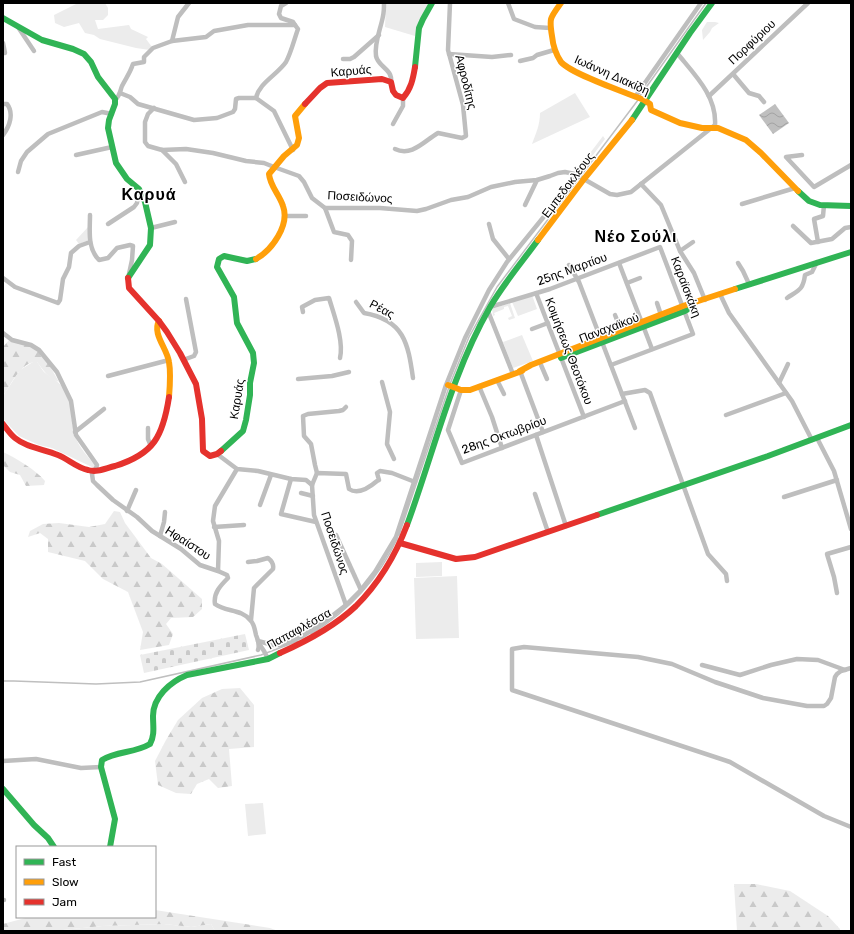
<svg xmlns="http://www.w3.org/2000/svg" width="854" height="934" font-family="Rubik,sans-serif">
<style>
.green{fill:#ececec}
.forest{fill:url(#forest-firs)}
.cemetery{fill:url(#cemetery-stones)}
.water{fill:url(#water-waves)}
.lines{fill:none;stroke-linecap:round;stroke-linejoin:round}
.stream{stroke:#bfbfbf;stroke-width:1.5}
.street{stroke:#bebebe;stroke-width:4.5}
.fast{stroke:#30b455;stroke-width:6}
.slow{stroke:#ff9f0a;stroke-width:6}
.jam{stroke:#e5322d;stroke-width:6}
.labels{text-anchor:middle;stroke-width:3;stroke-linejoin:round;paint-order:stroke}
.street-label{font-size:12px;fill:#000;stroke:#fff}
.district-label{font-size:16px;font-weight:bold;letter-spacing:1px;fill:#000;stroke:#fff}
</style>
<defs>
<pattern id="forest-firs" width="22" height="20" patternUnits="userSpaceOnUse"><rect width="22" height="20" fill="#ececec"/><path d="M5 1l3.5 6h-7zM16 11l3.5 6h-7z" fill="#c9c9c9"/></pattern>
<pattern id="cemetery-stones" width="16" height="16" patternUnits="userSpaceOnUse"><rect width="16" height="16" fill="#ececec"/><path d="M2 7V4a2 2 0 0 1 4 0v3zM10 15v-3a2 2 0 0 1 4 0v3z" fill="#c9c9c9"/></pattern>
<pattern id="water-waves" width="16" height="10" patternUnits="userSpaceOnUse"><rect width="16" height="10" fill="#bfbfbf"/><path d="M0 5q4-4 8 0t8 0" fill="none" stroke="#a2a2a2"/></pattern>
</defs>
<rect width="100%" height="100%" fill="#fff"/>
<g class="green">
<polygon points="78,3 105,3 108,8 108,15 103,20 95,20 98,29 129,25 131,29 148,37 146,39 152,47 150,50 136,48 100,39 94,35 85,33 79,23 64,27 55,23 54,15"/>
<polygon points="386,3 429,3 415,36 385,27"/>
<polygon points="707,22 715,22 719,23 712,28 710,32 703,40 702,30"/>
<path d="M575 93 590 117 532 144C536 133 540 125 540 113Z"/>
<polygon points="603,136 605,139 584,167 581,165"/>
<polygon points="89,226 89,240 79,244 76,240"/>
<polygon points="532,295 537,309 518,316 512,302"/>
<polygon points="510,303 515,318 509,320 508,318 512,316 508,306 504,307 504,309 494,313 495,315 493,316 492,309"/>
<polygon points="522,335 533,361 513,368 503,342"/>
<path d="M33 362H37C40 365 41 369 44 372 54 380 60 381 66 393 73 406 70 421 75 435 78 447 89 457 95 466L94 468 52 448 39 445 19 436 3 419V396L20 370Z"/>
<polygon points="442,562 442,576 416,577 416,563"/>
<polygon points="457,576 459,638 416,639 414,578"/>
<polygon points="263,803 266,834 248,836 245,804"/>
<polygon points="164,924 191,927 211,924 215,931 53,931 102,926"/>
</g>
<g class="forest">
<path d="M9 340 31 346 44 356 59 382C49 379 43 370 37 362 21 361 11 385 3 396V347Z"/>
<path d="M3 452C16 458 36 470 45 481L44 485 26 486 20 475 10 472 3 465Z"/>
<polygon points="114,511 120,512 125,523 151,558 162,564 202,599 202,609 193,617 171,618 166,624 173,634 169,645 140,650 143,632 128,592 103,579 85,561 48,552 48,539 40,533 28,537 30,531 43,524 59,523 89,527 105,524"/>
<polygon points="240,688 254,705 254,747 229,749 232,786 218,788 209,779 197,784 191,794 176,793 158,785 155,761 166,740 178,720 202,698 222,689"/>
<polygon points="734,884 756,884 790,891 828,916 840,929 840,931 737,931"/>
<polygon points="155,910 270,928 278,931 215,931 211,924 191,927 164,924 102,926 53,931 3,931 3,924 29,917 155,917"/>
</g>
<polygon class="cemetery" points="245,634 249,650 144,673 140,655"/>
<polygon class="water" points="775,104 789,123 773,134 759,115"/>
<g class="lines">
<g class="stream">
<polyline points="640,96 706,3"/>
<polyline points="450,384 469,337 497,287 638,100"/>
<polyline points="399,535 449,387"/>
<path d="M311 634C350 610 378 580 397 539"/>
<polyline points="3,681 14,681 96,684 140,682 261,655 298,641"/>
</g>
<g class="street">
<polyline points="286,3 281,6 279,14 281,18 293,22 295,25"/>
<path d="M384 3C384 7 384 12 383 16 381 28 374 43 376 56 378 67 393 69 391 82"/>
<polyline points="508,3 514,19 535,27 550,28"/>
<polyline points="18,27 34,51"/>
<polyline points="172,41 178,17 189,3"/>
<polyline points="3,43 5,53 3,53"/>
<polyline points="449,54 492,57 511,55"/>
<polyline points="343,59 350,59 354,57 379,35"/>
<polyline points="520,61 533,58 537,55 554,50"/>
<polyline points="733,74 749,93 759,96 764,102"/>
<polyline points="120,93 130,97 138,104 194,120 217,118 233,112 235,109 236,99 239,98 256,98"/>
<polyline points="709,96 808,3"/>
<polyline points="635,97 701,3"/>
<path d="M115 100C120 96 120 91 122 86 126 78 130 73 133 64L144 62V57L153 48 172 41 206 37 214 31 248 25H295L298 29C294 40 291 53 286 62 277 75 259 83 256 98L274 111 293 150"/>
<path d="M3 104H7C14 113 10 126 3 135"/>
<path d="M154 108 148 114 145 122V142L148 146 162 150 186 149 213 153 246 161 264 163 274 167 299 176 304 182 312 198 325 208H380L417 211 426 209 451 200 468 197 491 187 515 182 537 180 550 176 558 173 565 172 575 174 610 194 617 195 631 192 715 125C717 96 694 74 677 53"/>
<polyline points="393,124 403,106 403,98"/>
<path d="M395 149C412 157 424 141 438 133L462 138 466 136 463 105 448 50 450 3"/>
<polyline points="162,150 176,164 185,182"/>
<polyline points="76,155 112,147"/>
<polyline points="802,155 786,157 814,187 851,165"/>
<polyline points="18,172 21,161 27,152 48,134 102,112 112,114"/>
<polyline points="641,184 661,205 680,251 694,273 705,300"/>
<polyline points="742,204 795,188"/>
<polyline points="525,205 537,180"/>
<polyline points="325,208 334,232 348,235 352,241 351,260"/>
<path d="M90 215C90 230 87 248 99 260L108 258 117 248 130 245 133 246 132 260 129 274"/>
<polyline points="285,216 306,216"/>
<polyline points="108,224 134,207 137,203 139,189"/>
<polyline points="489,224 493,239 509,259"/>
<polyline points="793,226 811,243 832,239 845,228 851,227"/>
<polyline points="151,228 175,222"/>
<polyline points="818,242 814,219 823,216 824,205"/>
<polyline points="680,251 693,242"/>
<polyline points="619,263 652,349"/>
<polyline points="738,263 743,271 749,284"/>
<polyline points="569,265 579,282 635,428"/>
<polyline points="3,278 15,287 58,303 60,300 63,279 69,267 71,253 79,246 90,242"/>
<polyline points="627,283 640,278"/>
<polyline points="536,293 584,417"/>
<polyline points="720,294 729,313 792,401 812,440"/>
<path d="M787 298C799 290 803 290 805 275L812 272 817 262"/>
<path d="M356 302 364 313C404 320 408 343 413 378"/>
<polyline points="657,303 661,315"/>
<polyline points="490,307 550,289 660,247 693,334 611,365"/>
<polyline points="488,311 513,374"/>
<path d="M303 312 302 307 315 300 329 298C334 315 344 341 340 358"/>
<polyline points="615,315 621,330"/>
<polyline points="532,329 548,323"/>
<path d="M3 333 12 340 31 345 39 350 57 372 71 401 76 435 97 465 96 468 92 474 93 481 97 485 113 500 137 517 152 531 181 549 200 565 218 571 227 575 228 578C221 585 213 593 215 604 225 612 242 609 250 620 254 623 255 630 256 635 258 640 260 645 258 650"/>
<polyline points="183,360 194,356 196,352 186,299"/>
<polyline points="541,365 547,379"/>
<polyline points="520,371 543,432"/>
<polyline points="108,376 169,360"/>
<polyline points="298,379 332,376 349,372"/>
<polyline points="497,380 504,394"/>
<polyline points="382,382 390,412 387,444 394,459"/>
<polyline points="779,383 788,364"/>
<polyline points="479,386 492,417 502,448"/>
<polyline points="461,390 448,430 462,463 625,401"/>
<polyline points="622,394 645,390 650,393 708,554 726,574 727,581"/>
<polyline points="726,415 786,393"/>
<polyline points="148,428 148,439 151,446"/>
<polyline points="75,432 104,409"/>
<polyline points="536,435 566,526"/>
<polyline points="817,438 834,471 851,529"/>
<polyline points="217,454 237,469 258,471 291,479 306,480 312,485"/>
<polyline points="317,473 315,465 311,444 304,436 303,416 308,414 339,411 343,410 346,407"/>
<polyline points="291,479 281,514 316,522"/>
<polyline points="301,493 313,496"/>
<polyline points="535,494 548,532"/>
<polyline points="784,497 837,480"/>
<polyline points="260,505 271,475"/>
<polyline points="127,511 136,490"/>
<polyline points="214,527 244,525"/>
<polyline points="336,535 361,590"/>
<polyline points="160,536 164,522 165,512"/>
<path d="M248 562 257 561 268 558C272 561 274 564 273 569L254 588 251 620"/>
<polyline points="218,571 219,541 213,521 215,506 237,469"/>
<polyline points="837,593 834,577 827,554 851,547"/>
<path d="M346 605 314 515 312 485 317 473 346 474 349 489C358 495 370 487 377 481L379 480 377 473 380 471 392 473 415 482"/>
<polyline points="258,641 273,645 281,645 301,637 323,623 346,605 361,590 375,572 396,537 446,385 465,338 489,290 507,262 555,203 575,174"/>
<polyline points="260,645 264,651 268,659"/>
<polyline points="702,665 740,675 771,665 797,659 818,660 845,670"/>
<polyline points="851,668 841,671 837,674 835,677 831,698 827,704 824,706 807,706 763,698 715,682 672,664 638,657 524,647 512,649 512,690 730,762 824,816 851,827"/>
<polyline points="3,761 36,759 81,768 101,767"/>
<polyline points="3,900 4,900"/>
</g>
<g class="fast">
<polyline points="3,18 42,40 73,49 84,54 91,62 98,77 115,99 115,104 109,120 108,128 116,163 127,179 139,189 145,202 151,228 150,245 128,278"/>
<polyline points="415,67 419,28 423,19 432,3"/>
<polyline points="632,120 690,33 712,3"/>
<polyline points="798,191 809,201 820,205 851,206"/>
<polyline points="735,289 851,252"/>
<polyline points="561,358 685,311 694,306"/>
<polyline points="221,451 243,431 246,420 250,395 250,383 254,363 253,353 237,323 234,297 217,267 219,259 224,256 247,261 256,259"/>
<polyline points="597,515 768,456 851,425"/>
<path d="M407 525C434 452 451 375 490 307 504 283 522 262 538 240"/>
<polyline points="3,789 34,825 48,838 54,847"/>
<path d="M110 847 115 819 101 767 102 760C117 751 135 753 150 744 155 735 153 726 153 716 153 697 170 682 187 675L268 659 280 653"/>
</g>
<g class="slow">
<path d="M561 3C550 18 549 18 552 36 553 46 555 53 561 62 571 74 627 93 644 100L650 104 651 110 680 123 702 128H718L746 140 761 153 798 191"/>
<polyline points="538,240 584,179 632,120"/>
<path d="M256 259C272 250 290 225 283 206 279 194 270 186 269 174L284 156 297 145 299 138 295 116 305 104"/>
<path d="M159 321C152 334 167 348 169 362 171 373 170 385 169 397"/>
<polyline points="520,371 531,365 683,306 735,289"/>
<polyline points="448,385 461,390 470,390 522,371"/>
</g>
<g class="jam">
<path d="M305 104 320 88 327 83 382 79 391 82 393 91 396 95 403 98C411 89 413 79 415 67"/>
<polyline points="128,278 129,288 159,321 167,332 180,353 196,384 202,419 203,451 210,456 217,454 221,451"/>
<path d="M3 424C7 429 10 434 15 438 27 448 44 449 58 455 68 459 77 468 88 470 97 473 106 468 115 466 154 454 163 436 169 397"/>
<polyline points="400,543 456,559 475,557 597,515"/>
<path d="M280 653C307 641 335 626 356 606 378 584 396 554 407 525"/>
</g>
</g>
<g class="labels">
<g class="street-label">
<text transform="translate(752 42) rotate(-43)" y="4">Πορφύριου</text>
<text transform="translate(351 71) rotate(-5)" y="4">Καρυάς</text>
<text transform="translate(612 75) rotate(24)" y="4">Ιωάννη Διακίδη</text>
<text transform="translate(466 82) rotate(76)" y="4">Αφροδίτης</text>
<text transform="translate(568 185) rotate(-53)" y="4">Εμπεδοκλέους</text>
<text transform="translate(360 197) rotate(3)" y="4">Ποσειδώνος</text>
<text transform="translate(572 269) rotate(-20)" y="4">25ης Μαρτίου</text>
<text transform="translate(686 287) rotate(69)" y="4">Καραϊσκάκη</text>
<text transform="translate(382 309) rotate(28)" y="4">Ρέας</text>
<text transform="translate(609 328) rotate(-21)" y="4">Παναχαϊκού</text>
<text transform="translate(569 351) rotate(69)" y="4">Κοιμήσεως Θεοτόκου</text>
<text transform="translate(237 399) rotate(-81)" y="4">Καρυάς</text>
<text transform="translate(504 435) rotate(-20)" y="4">28ης Οκτωβρίου</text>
<text transform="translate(188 543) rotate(33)" y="4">Ηφαίστου</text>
<text transform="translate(335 543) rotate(72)" y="4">Ποσειδώνος</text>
<text transform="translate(299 629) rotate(-29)" y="4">Παπαφλέσσα</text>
</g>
<g class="district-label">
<text x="149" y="200">Καρυά</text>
<text x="636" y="242">Νέο Σούλι</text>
</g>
</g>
<rect width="854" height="934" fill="none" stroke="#000000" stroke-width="8"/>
<rect x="16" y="846" width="140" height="72" fill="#ffffff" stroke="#999999"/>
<rect x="24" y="859" width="20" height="6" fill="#30b455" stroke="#999999"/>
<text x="52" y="866" font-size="12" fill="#000000">Fast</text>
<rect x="24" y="879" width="20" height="6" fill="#ff9f0a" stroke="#999999"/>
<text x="52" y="886" font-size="12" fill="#000000">Slow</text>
<rect x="24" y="899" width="20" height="6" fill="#e5322d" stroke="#999999"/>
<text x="52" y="906" font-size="12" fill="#000000">Jam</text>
</svg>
